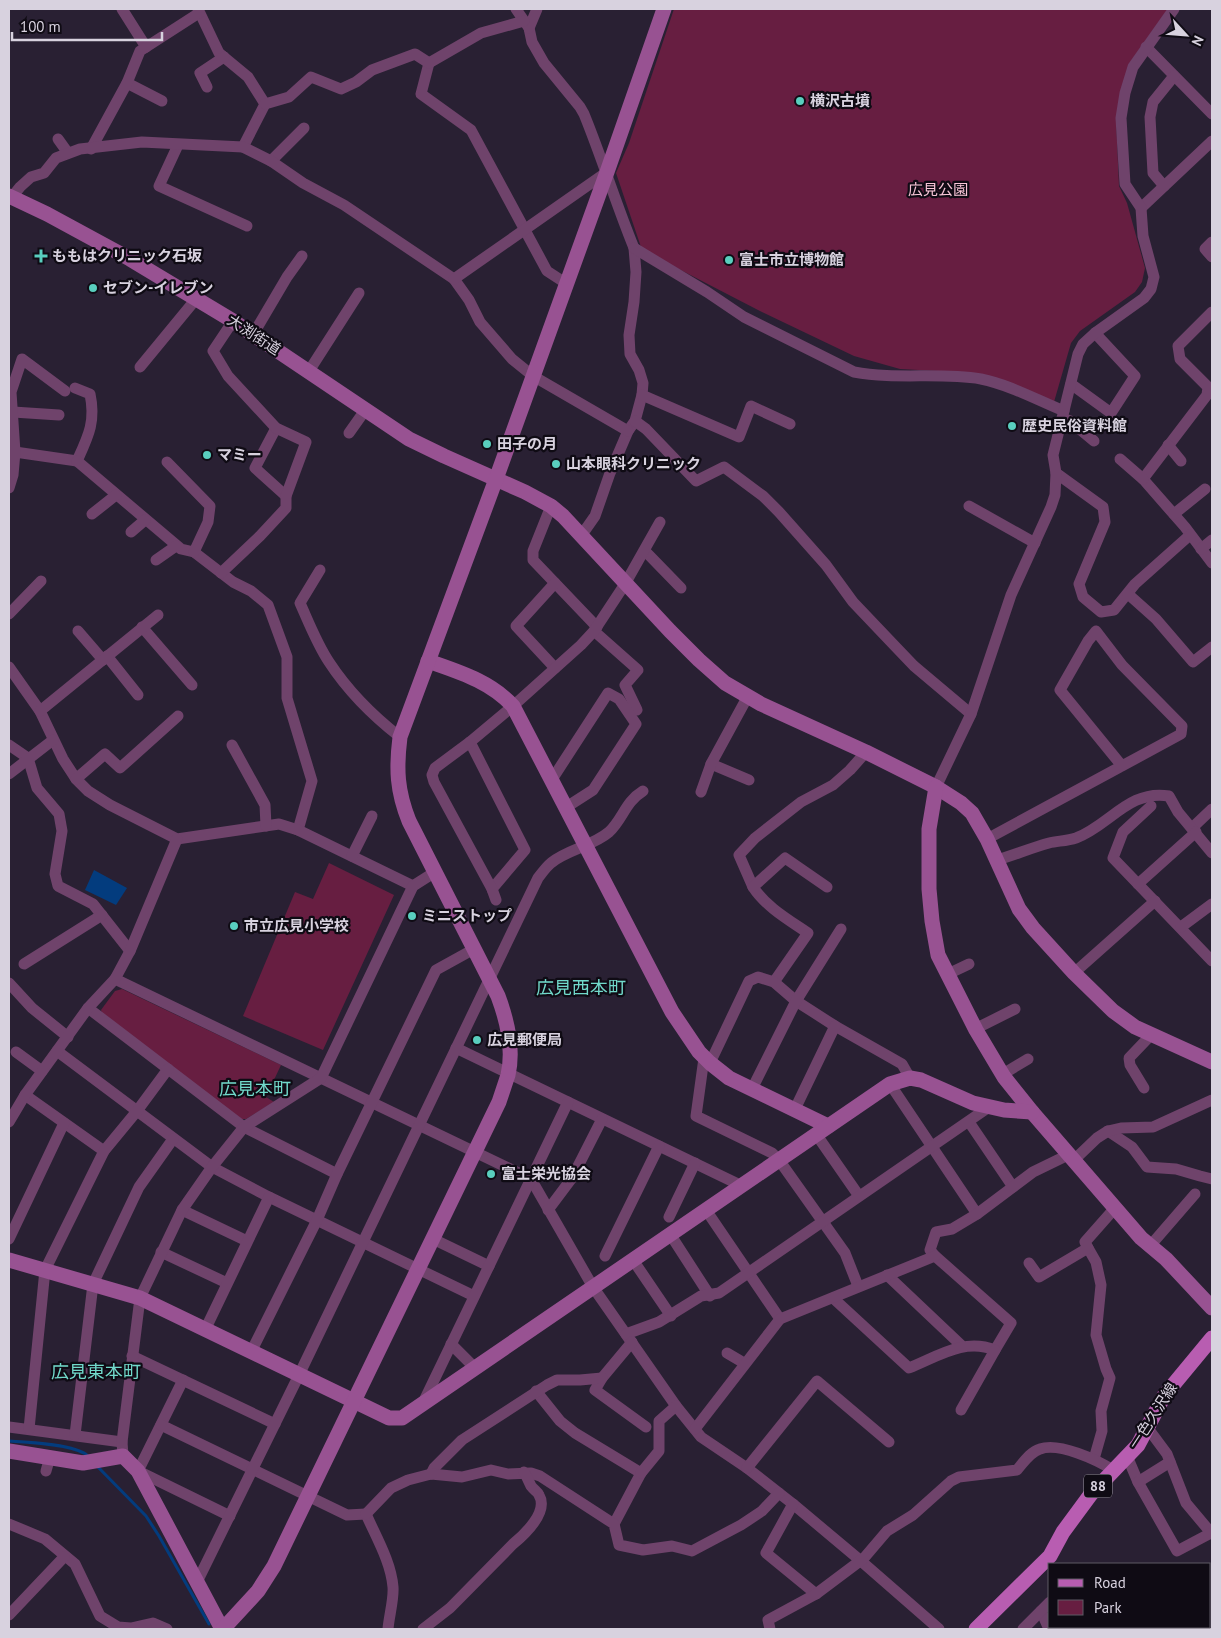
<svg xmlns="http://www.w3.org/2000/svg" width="1221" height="1638" font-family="'PT Sans','Noto Sans JP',sans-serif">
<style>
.green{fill:#671e41}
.water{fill:#033c7e}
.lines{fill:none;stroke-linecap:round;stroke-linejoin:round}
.stream{stroke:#033c7e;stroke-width:3}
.street{stroke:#6f436b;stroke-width:11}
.secondary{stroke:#985292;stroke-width:15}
.primary{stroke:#b85db1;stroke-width:15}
.poi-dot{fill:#59cebe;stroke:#0f0b14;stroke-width:2}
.labels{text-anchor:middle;stroke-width:4.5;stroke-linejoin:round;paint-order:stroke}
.shield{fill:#0f0b14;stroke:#9c96a2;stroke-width:1}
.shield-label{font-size:14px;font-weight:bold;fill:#d8d2df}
.poi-label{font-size:15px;font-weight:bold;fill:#d8d2df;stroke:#0f0b14;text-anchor:start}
.park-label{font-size:15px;fill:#f8c5d7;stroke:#0f0b14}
.street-label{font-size:15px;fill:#d8d2df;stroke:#0f0b14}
.quarter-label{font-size:18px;fill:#71d9ca;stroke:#0f0b14}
</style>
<rect width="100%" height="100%" fill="#292033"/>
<g class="green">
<polygon points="674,9 1168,9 1129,64 1116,119 1119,186 1127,203 1145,268 1142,282 1135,292 1080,331 1071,343 1054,402 956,372 900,369 854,356 758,310 642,250 616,173 629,143"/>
<polygon points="329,863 394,895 323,1050 243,1016 295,892 313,899"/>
<polygon points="122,989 281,1065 266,1097 274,1102 246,1119 241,1119 103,1016 101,1010 115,991"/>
</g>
<polygon class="water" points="94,870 127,888 116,905 85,890"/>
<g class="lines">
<g class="stream">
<path d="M9 1441C27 1442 76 1444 88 1456"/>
<polyline points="97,1466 146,1516 159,1536 209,1624"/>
</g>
<g class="street">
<polyline points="122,9 146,47"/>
<polyline points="198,9 219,53 248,77 265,104 243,147"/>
<path d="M516 9 529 28 532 42 544 63 580 107 584 114C602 158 616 204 634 248L636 272 634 302 629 335 630 354 639 370 643 383 642 395 635 421 628 431 610 473 595 516 581 536"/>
<polyline points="529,28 537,9"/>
<polyline points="1146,47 1212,114"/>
<polyline points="429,63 421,94 471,130 547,271 567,284"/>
<polyline points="127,83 162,101"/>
<polyline points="207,87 200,73 224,57"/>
<polyline points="265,104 289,97 311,77 341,89 356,82 372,70 415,54 429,63 481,33 524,21"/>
<polyline points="58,139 68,153"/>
<polyline points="178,145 159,186 247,226"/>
<polyline points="91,149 127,83 140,51 199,13"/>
<polyline points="271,161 304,128"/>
<polyline points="1164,186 1153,173 1150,117 1153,102 1174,76"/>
<polyline points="12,197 20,187 31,177 44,173 56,158 80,149 142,142 243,147 271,161 303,183 344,205 454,279 469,300 480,322 512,359 533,376 628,431"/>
<polyline points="1141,208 1212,141"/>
<polyline points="1212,242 1205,249 1212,257"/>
<path d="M634 248 707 292 744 317 854 372C896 380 939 372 981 379 1010 385 1037 400 1064 411"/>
<polyline points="454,279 607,172"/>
<polyline points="1212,312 1178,346 1180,359 1208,387 1207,395 1143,479 1185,527 1212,563"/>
<polyline points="254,333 287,277 302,256"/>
<polyline points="140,367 196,299"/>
<polyline points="309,371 359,293"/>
<polyline points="1071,384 1111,413 1135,376 1095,333"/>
<polyline points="642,395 739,437 751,406 790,424"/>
<polyline points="13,412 59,415"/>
<polyline points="1062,418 1070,421 1094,441"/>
<polyline points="635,421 646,429 696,481 724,467 763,496 779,512 826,565 853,602 892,643 914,666 971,714"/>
<polyline points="276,428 255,468 286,496"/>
<polyline points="349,433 366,409"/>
<polyline points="1168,445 1181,461"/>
<path d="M15 452 77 461C88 437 96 422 90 394L75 388"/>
<polyline points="1120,459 1143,479"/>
<polyline points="77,461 181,549 194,552 233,582 251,591 268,605 287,657 287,698 312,781 298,830"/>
<polyline points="167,462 210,506 208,522 194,552"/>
<polyline points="1056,473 1103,507 1105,522 1079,584 1083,597 1101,612 1114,610 1135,584 1190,535"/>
<polyline points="9,488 13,475 15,452 11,392 22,359 65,391"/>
<polyline points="551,506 533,551 533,560 597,627"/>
<polyline points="969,506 1035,543"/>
<polyline points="92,514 116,495"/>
<polyline points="1174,514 1205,489"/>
<polyline points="131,532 145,520"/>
<polyline points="1201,549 1212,540"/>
<polyline points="645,551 681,588"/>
<polyline points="156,560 176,546"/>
<path d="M320 570 300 603C309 623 317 644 329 662 348 691 373 716 400 737"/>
<polyline points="221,573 260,536 286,508 286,496 306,442 276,428 228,376 213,351 233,321"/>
<polyline points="1128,594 1156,619 1193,662 1212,647"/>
<polyline points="9,614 41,581"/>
<polyline points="142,627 192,685"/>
<polyline points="78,631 103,660"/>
<polyline points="594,631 638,670 625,685 637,710"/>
<polyline points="107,656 138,695"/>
<polyline points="9,667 40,711 63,759 76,779 88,791 110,805 177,839 279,824 298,830 413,886"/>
<polyline points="555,668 516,626 555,583"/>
<polyline points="40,711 158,615"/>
<polyline points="470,742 525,850 492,889"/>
<polyline points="9,745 28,758 37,788 59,814 62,831 55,874 58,886 93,904 130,951"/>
<polyline points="232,745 265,805 266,826"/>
<polyline points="711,764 749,780"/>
<polyline points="9,774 53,740"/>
<polyline points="76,779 105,754 120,768 178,716"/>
<polyline points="551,781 608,693 619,699 636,724 593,790 565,808"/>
<polyline points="936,787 971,714 1011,595 1051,507 1055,495 1056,473 1053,455 1078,354 1083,344 1095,333 1144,298 1151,289 1154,277 1143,236 1141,208 1125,184 1121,118 1125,93 1133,67 1174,9"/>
<polyline points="701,792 711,764 748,696"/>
<polyline points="1151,806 1123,832 1113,858 1212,961"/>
<polyline points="1192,828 1212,809"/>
<polyline points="987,839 1181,734 1182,726 1122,665 1096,631 1088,641 1060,690 1122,766"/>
<polyline points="352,856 372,816"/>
<path d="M997 860C1014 855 1031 848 1049 843 1057 841 1067 841 1076 838 1109 826 1129 789 1169 796L1178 812 1212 853"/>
<polyline points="1138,884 1196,832"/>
<polyline points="753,887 739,855 755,838 801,802 833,785 850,770 866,752"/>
<polyline points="496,900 492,889 434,782 432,775 435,768 470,742 513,706 581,645 594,631 625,584 660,522"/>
<polyline points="1181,927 1212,904"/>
<polyline points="24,964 102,915"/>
<polyline points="1074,973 1155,901"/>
<polyline points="948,974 969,964"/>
<polyline points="115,979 531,1179 593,1287 676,1406 701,1437 747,1468 793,1504 861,1561 939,1629"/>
<path d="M774 982 808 933C789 920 766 907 753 887L785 858 827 887"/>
<polyline points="9,983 32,1008 68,1037"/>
<polyline points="88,1008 244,1127 337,1174"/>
<polyline points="975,1029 1015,1009"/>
<polyline points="456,1048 740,1185"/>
<polyline points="57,1051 212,1167 269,1197 474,1296"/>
<polyline points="16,1052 42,1071"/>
<polyline points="704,1058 696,1116 772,1153 779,1160 845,1253 858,1286"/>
<polyline points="710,1063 749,981 758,977 774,982 796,1001 835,1026 902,1064 910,1078"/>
<polyline points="1003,1074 1028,1059"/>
<polyline points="890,1084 977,1214"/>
<polyline points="1144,1088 1130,1065 1129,1058 1151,1035"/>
<polyline points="752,1089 796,1001 841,929"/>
<polyline points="25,1095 104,1151"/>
<polyline points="795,1109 835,1026"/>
<polyline points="9,1122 25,1095 88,1008 115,979 130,951 177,839"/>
<polyline points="969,1122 1013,1187"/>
<polyline points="1108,1131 1132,1147 1147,1167 1176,1169 1200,1176 1212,1179"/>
<polyline points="816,1134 859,1196"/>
<polyline points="1074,1160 1097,1138 1108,1131 1121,1128 1153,1127 1212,1100"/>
<polyline points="182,1210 247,1241"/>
<polyline points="548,1210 572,1178 602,1119"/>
<polyline points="706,1210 780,1319"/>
<polyline points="669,1217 695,1163"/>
<polyline points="670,1234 710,1296"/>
<polyline points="9,1239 64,1123"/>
<polyline points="433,1239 489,1266"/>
<polyline points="1150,1246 1195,1194"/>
<polyline points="1088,1248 1096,1262 1101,1285 1096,1335 1106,1369 1110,1378 1101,1411 1102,1431 1094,1459"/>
<polyline points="161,1252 227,1283"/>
<polyline points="605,1256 659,1146"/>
<polyline points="633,1260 671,1316"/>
<polyline points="1029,1263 1039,1277 1088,1248 1085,1242 1115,1208"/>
<polyline points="887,1275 962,1346"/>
<path d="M833 1298 909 1368C939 1356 964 1338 995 1350L1011 1323 935 1256 930 1250 936 1232 952 1229 977 1214 1033 1172 1070 1154"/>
<polyline points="205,1330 269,1197"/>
<polyline points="626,1334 659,1322 701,1296 719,1293 989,1107"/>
<polyline points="632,1342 602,1378 595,1390 646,1427"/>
<polyline points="451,1344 475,1368"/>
<polyline points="251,1352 317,1220 337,1174 436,970 474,949"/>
<polyline points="727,1353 744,1363"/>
<polyline points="132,1356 275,1424"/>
<polyline points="183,1380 138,1471 230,1516"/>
<polyline points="536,1391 560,1421 575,1433 641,1473 614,1524"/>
<polyline points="422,1405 568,1102"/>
<polyline points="961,1410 995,1350"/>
<path d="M161 1425 347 1515 366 1514C376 1537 391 1562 393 1587 394 1599 389 1616 388 1629"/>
<polyline points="9,1427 122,1442"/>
<polyline points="1147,1427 1167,1454 1186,1503 1212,1534"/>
<polyline points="29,1429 45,1270 104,1151 137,1111 168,1069"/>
<polyline points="695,1429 780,1319 935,1256"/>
<polyline points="75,1435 93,1284 139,1187 173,1139"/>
<polyline points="123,1456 122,1442 140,1298 182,1210 212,1167 244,1127 321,1078 413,886 435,872"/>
<polyline points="1127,1456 1138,1482 1177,1551 1211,1533"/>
<polyline points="747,1468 817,1381 889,1442"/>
<polyline points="46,1471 50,1457"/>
<polyline points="641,1473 659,1451 659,1421 676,1406"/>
<polyline points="431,1474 434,1468 462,1440 547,1385 557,1380 580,1380 602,1378"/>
<polyline points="1138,1482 1170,1462"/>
<polyline points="793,1504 766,1553 816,1594"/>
<polyline points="366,1514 391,1488 408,1480 431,1474 462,1477 491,1470 508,1474 531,1473 540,1476 614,1524 619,1545 643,1550 672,1546 692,1551 741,1525 762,1511 779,1493"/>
<polyline points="9,1524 45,1539 75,1564 100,1616 118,1627 131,1628 153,1623 167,1629"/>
<path d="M197 1582 299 1375 538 878C542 873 546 867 551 863 566 850 593 846 609 832 623 819 625 802 643 791"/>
<polyline points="1041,1611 1049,1629"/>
<polyline points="9,1615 64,1557"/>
<polyline points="1075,1627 1076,1629"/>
<path d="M423 1629 450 1608 513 1544C524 1535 549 1512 539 1495 538 1492 534 1490 531 1486 529 1482 527 1477 524 1472"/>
<path d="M770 1629 768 1620 816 1594 864 1558 887 1531 913 1515 951 1481 959 1477 1017 1470C1023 1463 1030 1452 1040 1449 1059 1442 1097 1460 1113 1470"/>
<polyline points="1023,1629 1050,1602"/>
</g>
<g class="secondary">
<polyline points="9,196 47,214 130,259 233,321 409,439 444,456 525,492 551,506 563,516 670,631 699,660 725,683 761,704 866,752 936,787 961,803 972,813 987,839 1019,909 1033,928 1074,973 1113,1011 1135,1027 1212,1062"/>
<path d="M428 661C459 672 490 681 513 706L672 1012 699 1052 710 1063 729 1078 828 1126"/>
<polyline points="936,787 929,829 929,889 932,921 938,955 976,1030 1004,1077 1032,1112 1141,1238 1166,1259 1212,1308"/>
<polyline points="9,1260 140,1298 389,1418 402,1418 890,1084 910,1078 921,1080 973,1103 1004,1110 1032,1112"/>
<polyline points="9,1451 83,1463 123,1456 138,1471 222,1629"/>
<path d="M223 1629 258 1591 274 1566 499 1102C502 1093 505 1084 508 1075 514 1049 507 1020 498 996L409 821C397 791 396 769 400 737L496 479 607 172 664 9"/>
</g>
<polyline class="primary" points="976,1629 1050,1556 1063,1532 1091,1494 1138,1445 1164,1396 1212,1338"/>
</g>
<g class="poi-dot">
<circle cx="800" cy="101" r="5"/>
<path d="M38.5 248.5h5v5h5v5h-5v5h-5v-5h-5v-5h5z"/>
<circle cx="729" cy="260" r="5"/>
<circle cx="93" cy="288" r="5"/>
<circle cx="1012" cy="426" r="5"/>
<circle cx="487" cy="444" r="5"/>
<circle cx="207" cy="455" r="5"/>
<circle cx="556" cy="464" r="5"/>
<circle cx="412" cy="916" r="5"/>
<circle cx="234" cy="926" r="5"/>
<circle cx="477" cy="1040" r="5"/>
<circle cx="491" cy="1174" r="5"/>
</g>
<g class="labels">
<rect class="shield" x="1084" y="1474.5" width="28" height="23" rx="4"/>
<g class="shield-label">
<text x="1098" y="1491">88</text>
</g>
<g class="poi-label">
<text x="810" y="106">横沢古墳</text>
<text x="52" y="261">ももはクリニック石坂</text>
<text x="739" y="265">富士市立博物館</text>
<text x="103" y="293">セブン-イレブン</text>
<text x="1022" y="431">歴史民俗資料館</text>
<text x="497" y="449">田子の月</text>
<text x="217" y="460">マミー</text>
<text x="566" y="469">山本眼科クリニック</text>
<text x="422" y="921">ミニストップ</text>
<text x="244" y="931">市立広見小学校</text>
<text x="487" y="1045">広見郵便局</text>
<text x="501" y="1179">富士栄光協会</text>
</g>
<g class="park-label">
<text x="938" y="195">広見公園</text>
</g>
<g class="street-label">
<text transform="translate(254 335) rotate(33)" y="5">大渕街道</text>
<text transform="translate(1153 1416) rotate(-57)" y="5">一色久沢線</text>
</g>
<g class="quarter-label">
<text x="581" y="994">広見西本町</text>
<text x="255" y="1095">広見本町</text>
<text x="96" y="1378">広見東本町</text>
</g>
</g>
<rect width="1221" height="1638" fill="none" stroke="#d8d2df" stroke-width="20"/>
<rect x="1048" y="1563" width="162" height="65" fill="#0f0b14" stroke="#5f5b65"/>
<rect x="1058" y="1579" width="25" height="8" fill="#b85db1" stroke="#5f5b65"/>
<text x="1094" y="1588" font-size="15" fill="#d8d2df">Road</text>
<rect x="1058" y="1600" width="25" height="15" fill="#671e41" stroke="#5f5b65"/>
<text x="1094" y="1613" font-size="15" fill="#d8d2df">Park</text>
<g transform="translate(1186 35) rotate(116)" stroke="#0f0b14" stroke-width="4" paint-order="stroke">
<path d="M0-4L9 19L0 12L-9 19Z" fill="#d8d2df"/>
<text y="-8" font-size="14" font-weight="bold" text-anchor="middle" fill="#d8d2df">N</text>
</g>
<path d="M12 32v8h150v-8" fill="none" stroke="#d8d2df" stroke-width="2.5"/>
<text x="20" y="32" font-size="15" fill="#d8d2df" stroke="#0f0b14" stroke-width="4" paint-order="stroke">100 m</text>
</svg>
